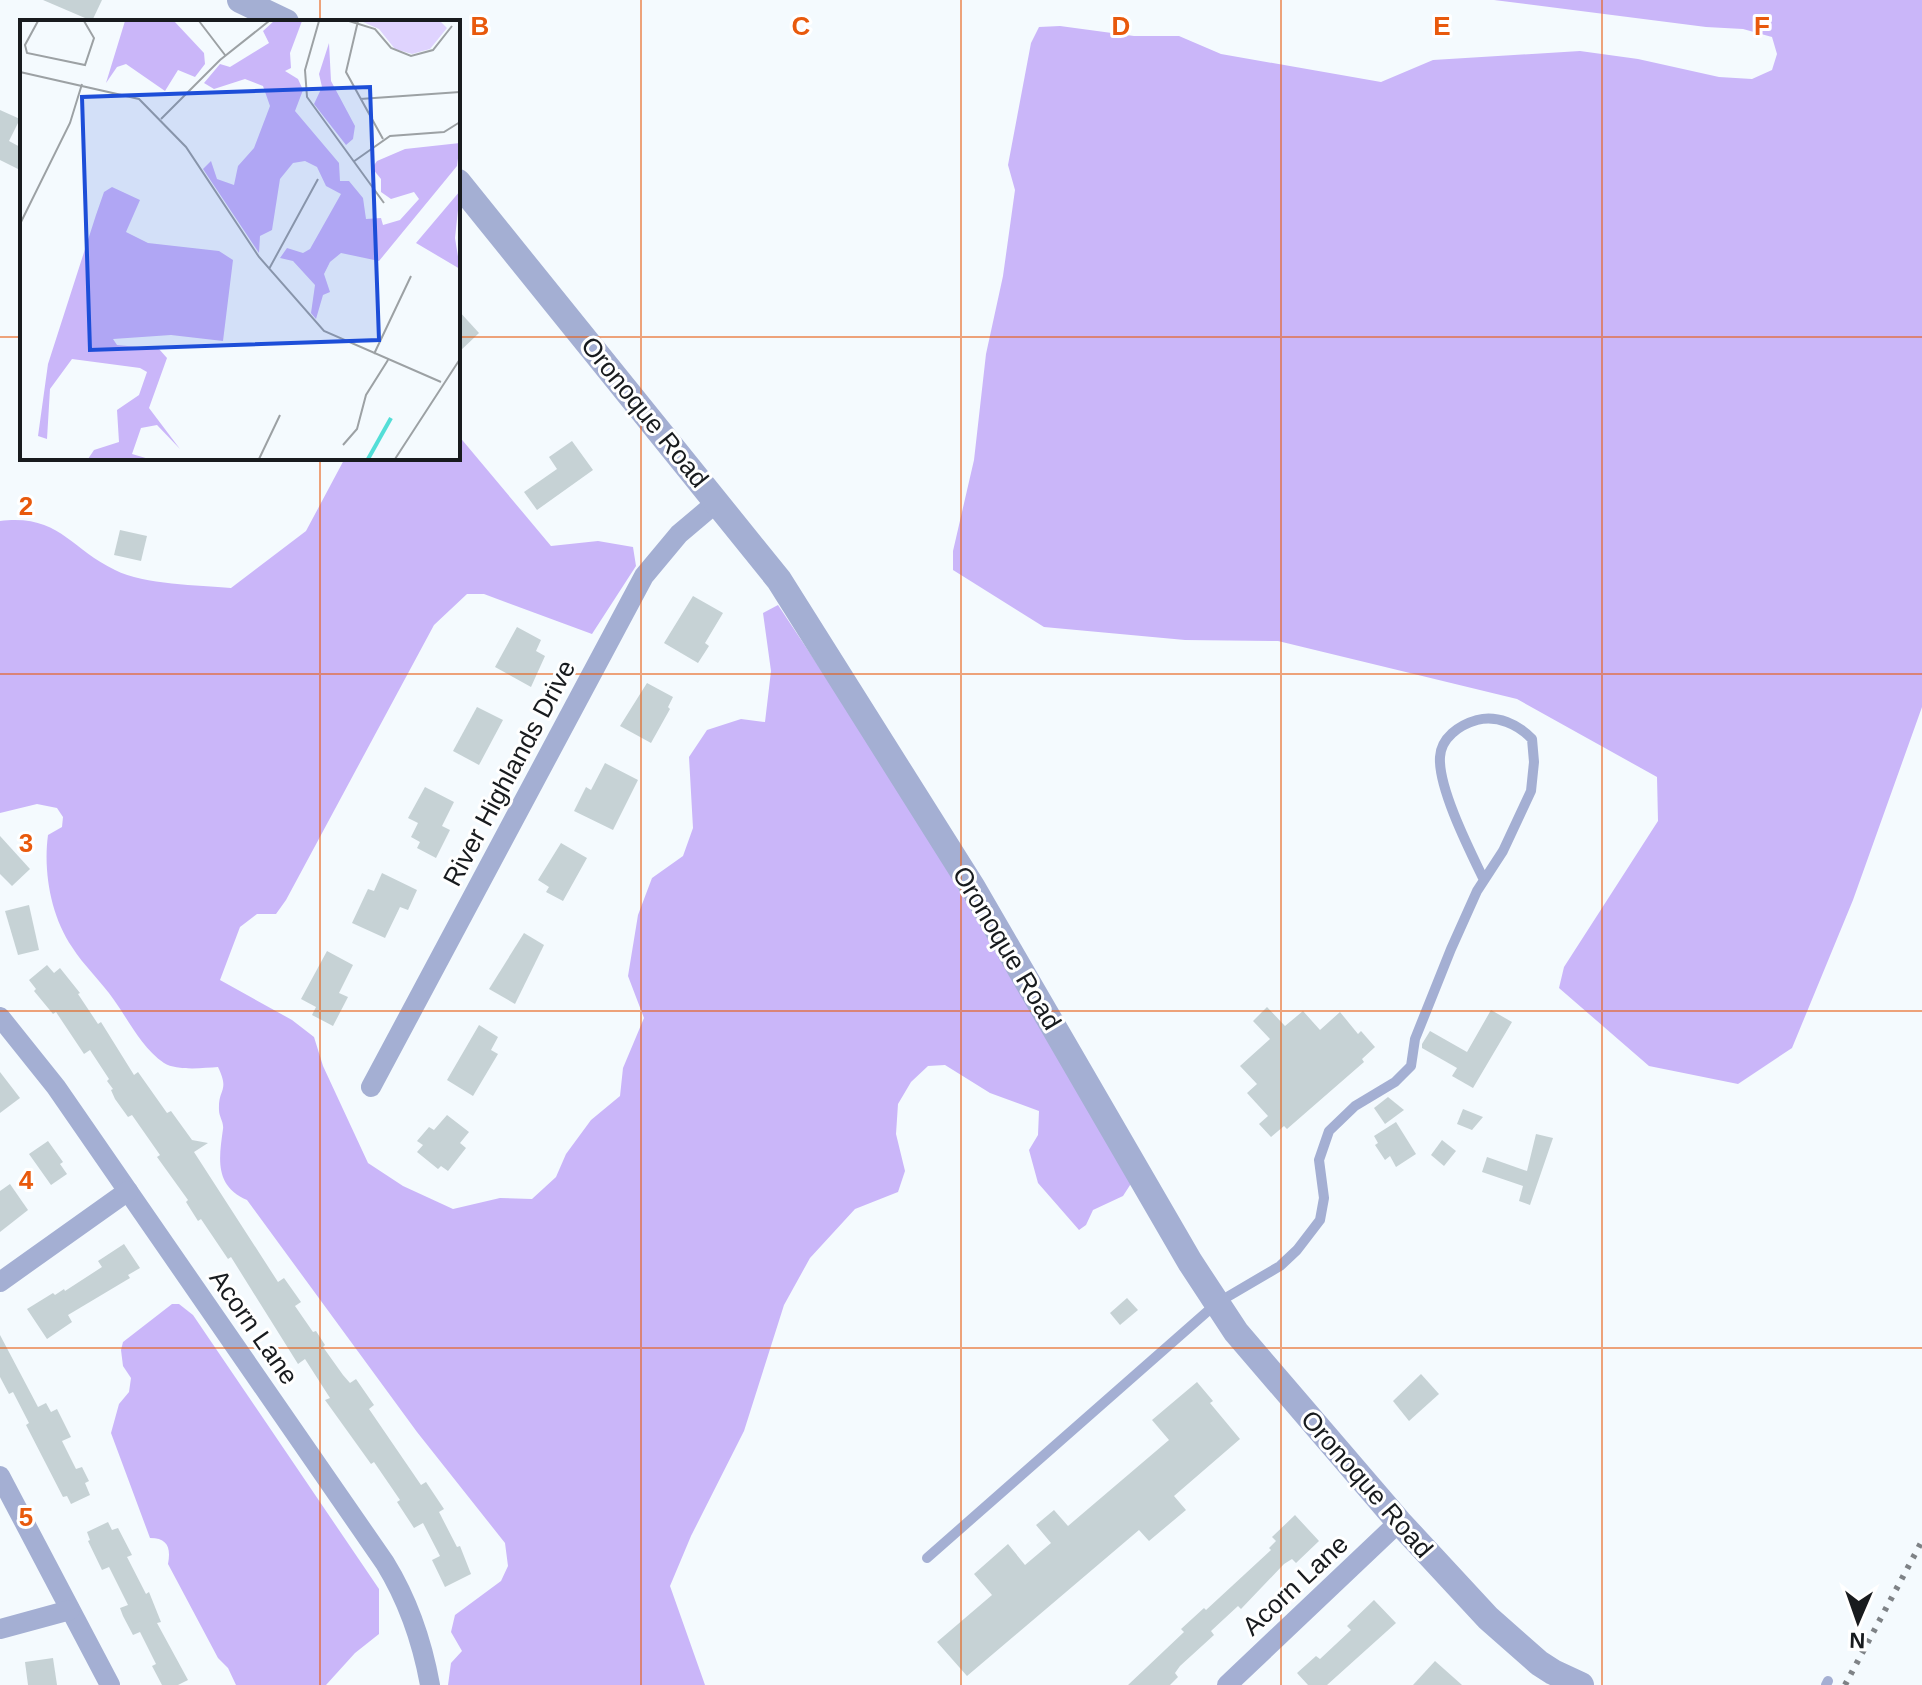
<svg xmlns="http://www.w3.org/2000/svg" width="1922" height="1685" font-family="Helvetica,sans-serif">
<style>
.forest{fill:#cab6f9}
.building{fill:#c6d2d5}
.lines{fill:none;stroke-linecap:round;stroke-linejoin:round}
.service{stroke:#a4afd3;stroke-width:10}
.minor{stroke:#a4afd3;stroke-width:20}
.tertiary{stroke:#a4afd3;stroke-width:26}
.rail{stroke:#7e8286;stroke-width:6;stroke-dasharray:4 8;stroke-linecap:butt}
.grid{fill:none;stroke:#e8590c;stroke-width:2;stroke-opacity:0.55}
.labels{text-anchor:middle;stroke-width:6;stroke-linejoin:round;paint-order:stroke}
.street-label{font-size:26px;fill:#181b1e;stroke:#fff}
.inset-river{fill:none;stroke:#53ded7;stroke-width:4}
.inset-road{fill:none;stroke:#9ca1a4;stroke-width:2}
.view{fill:#1d4ed8;fill-opacity:0.15;stroke:#1d4ed8;stroke-width:4}
.inset-edge{fill:none;stroke:#181b1e;stroke-width:4}
.grid-label{font-size:26px;text-anchor:middle;font-weight:bold;fill:#e8590c;stroke:#fff;stroke-width:6;stroke-linejoin:round;paint-order:stroke}
</style>
<rect width="100%" height="100%" fill="#f4fafe"/>
<g class="forest">
<polygon points="1494,0 1922,0 1922,707 1853,900 1792,1048 1738,1084 1649,1066 1559,988 1564,967 1658,821 1657,777 1517,699 1278,641 1185,640 1044,627 953,570 953,551 974,460 986,354 1003,276 1015,190 1008,165 1031,43 1039,27 1060,26 1134,36 1179,36 1221,54 1381,82 1433,60 1580,51 1638,59 1719,77 1752,79 1772,70 1777,54 1772,37 1743,29 1706,27"/>
<path d="M458 435 551 546 598 541 633 547 636 566 592 634 484 594H467L434 625 286 900 276 914H257L240 927 220 980 292 1020 314 1037 323 1066 368 1163 403 1186 453 1209 500 1198 532 1199 556 1177 566 1154 591 1120 620 1096 623 1068 644 1018 628 976 638 915 652 878 683 856 693 828 689 757 707 730 741 719 765 722 771 671 763 613 778 605 892 777 1132 1182 1123 1196 1093 1210 1086 1225 1079 1230 1038 1183 1029 1150 1038 1135 1039 1111 990 1093 945 1065 928 1066 911 1082 898 1104 896 1134 905 1171 898 1192 855 1209 810 1258 784 1305 744 1431 691 1536 670 1586 705 1685H448L451 1663 462 1651 451 1632 455 1615 501 1581 508 1566 505 1543 417 1432 247 1200C214 1186 219 1158 223 1129 224 1122 219 1117 219 1110 218 1088 230 1092 218 1067 203 1068 177 1071 164 1063 142 1048 129 1021 114 1000 101 981 84 966 72 947 51 916 43 872 48 835L62 827 63 817 57 808 37 804 0 813V521C59 514 69 548 115 570 145 585 198 585 231 588L306 531 345 458H458Z"/>
<path d="M172 1304H179L193 1315 379 1589V1634L355 1653 326 1685H236L228 1668 218 1658 168 1564C171 1548 168 1538 150 1538L111 1433 119 1404 129 1392 131 1378 123 1366 121 1350 123 1342Z"/>
</g>
<g class="building">
<polygon points="43,0 102,0 92,21"/>
<polygon points="0,110 20,119 9,141 22,148 22,171 0,160"/>
<polygon points="458,310 479,333 458,353"/>
<polygon points="572,441 593,470 537,510 524,492 557,469 549,457"/>
<polygon points="120,530 147,536 141,561 114,555"/>
<polygon points="693,596 723,613 705,643 709,646 698,663 664,643"/>
<polygon points="517,627 541,640 536,651 545,656 531,687 495,667"/>
<polygon points="647,683 673,697 668,707 670,709 651,743 620,726"/>
<polygon points="477,707 503,720 479,765 453,751"/>
<polygon points="605,763 638,780 613,830 574,811 586,787 591,790"/>
<polygon points="425,787 454,802 442,826 450,830 436,858 417,848 420,842 411,837 418,823 408,818"/>
<polygon points="0,836 30,869 12,886 0,874"/>
<polygon points="561,843 587,858 563,901 546,892 549,887 538,880"/>
<polygon points="382,873 417,890 408,910 400,907 385,938 352,923 368,889 374,891"/>
<polygon points="29,905 39,950 18,955 5,911"/>
<polygon points="524,933 544,945 515,1004 489,989"/>
<polygon points="327,951 353,965 339,993 348,997 333,1026 312,1015 316,1007 301,999"/>
<polygon points="47,965 54,973 60,968 80,993 78,994 98,1024 101,1022 134,1075 138,1072 167,1113 171,1111 192,1140 208,1143 194,1152 278,1282 284,1278 301,1302 295,1306 313,1332 316,1331 325,1345 323,1347 343,1375 350,1383 356,1379 374,1405 369,1409 421,1485 426,1482 444,1509 439,1512 457,1547 460,1546 471,1574 445,1587 432,1560 440,1556 423,1523 414,1528 397,1502 400,1500 374,1462 371,1464 325,1400 330,1398 305,1359 298,1364 231,1257 228,1259 201,1219 198,1221 186,1202 188,1200 157,1157 160,1155 132,1115 128,1117 115,1099 111,1090 113,1089 107,1081 109,1079 90,1050 84,1054 56,1012 53,1014 34,991 36,989 29,980"/>
<polygon points="1267,1007 1285,1026 1303,1011 1320,1030 1340,1012 1358,1034 1361,1031 1375,1047 1362,1059 1364,1062 1287,1129 1284,1126 1271,1137 1259,1124 1268,1116 1247,1093 1257,1084 1240,1066 1270,1039 1253,1021"/>
<polygon points="1491,1010 1512,1022 1473,1088 1452,1076 1457,1068 1422,1048 1422,1044 1430,1031 1467,1052"/>
<polygon points="479,1025 498,1037 491,1050 498,1054 473,1096 447,1080"/>
<polygon points="0,1072 20,1098 0,1113"/>
<polygon points="1388,1097 1404,1110 1385,1124 1374,1108"/>
<polygon points="1463,1109 1483,1117 1472,1130 1457,1124"/>
<polygon points="447,1115 469,1132 460,1143 466,1148 448,1171 441,1166 438,1169 417,1152 423,1145 417,1141 429,1127 434,1130"/>
<polygon points="1396,1122 1416,1154 1396,1167 1390,1156 1385,1160 1375,1145 1378,1143 1374,1136"/>
<polygon points="1536,1134 1553,1138 1530,1205 1519,1201 1523,1186 1482,1172 1487,1157 1527,1171"/>
<polygon points="1442,1140 1456,1151 1444,1166 1431,1155"/>
<polygon points="48,1141 63,1162 60,1164 67,1174 51,1185 29,1154"/>
<polygon points="10,1184 28,1210 0,1232 0,1191"/>
<polygon points="124,1244 140,1268 128,1275 130,1278 68,1315 72,1322 47,1339 27,1309 53,1293 55,1295 64,1289 65,1291 102,1267 98,1261"/>
<polygon points="1127,1298 1138,1310 1120,1325 1110,1313"/>
<polygon points="0,1335 38,1407 46,1403 51,1412 57,1409 71,1437 62,1441 76,1469 82,1467 89,1481 85,1483 90,1495 71,1504 67,1496 63,1497 26,1425 29,1423 13,1392 9,1394 0,1377"/>
<polygon points="1421,1374 1439,1394 1409,1421 1393,1401"/>
<polygon points="1197,1382 1213,1401 1210,1403 1240,1439 1174,1496 1186,1510 1149,1541 1139,1530 967,1676 937,1642 992,1595 974,1574 1008,1544 1025,1565 1051,1543 1036,1525 1054,1510 1068,1526 1169,1440 1152,1420"/>
<polygon points="1295,1515 1319,1541 1296,1563 1292,1559 1284,1564 1241,1609 1238,1606 1211,1631 1214,1635 1180,1666 1175,1673 1178,1677 1170,1685 1128,1685 1184,1632 1181,1629 1204,1608 1206,1610 1271,1550 1269,1548 1276,1541 1272,1537"/>
<polygon points="108,1522 112,1530 118,1528 132,1555 127,1557 146,1594 149,1592 161,1622 157,1623 188,1680 178,1685 162,1685 152,1666 156,1664 140,1632 133,1635 123,1616 120,1608 128,1605 109,1567 102,1570 88,1541 90,1540 87,1532"/>
<polygon points="1374,1600 1396,1623 1327,1685 1308,1685 1297,1673 1316,1656 1320,1659 1351,1630 1347,1626"/>
<polygon points="53,1658 57,1685 28,1685 25,1662"/>
<polygon points="1435,1661 1462,1685 1413,1685"/>
</g>
<g class="lines">
<g class="service">
<path d="M927 1558 1217 1303 1280 1266 1297 1250 1320 1220 1324 1198 1319 1160 1329 1131 1355 1106 1395 1082 1411 1066 1415 1039 1451 949 1477 891 1503 851 1531 791 1534 762 1532 739C1518 724 1497 715 1477 720 1459 725 1441 738 1440 757 1438 788 1470 851 1484 880"/>
<polyline points="1826,1685 1828,1681"/>
</g>
<g class="minor">
<path d="M0 1017 56 1087 385 1563C409 1602 422 1641 430 1685"/>
<polyline points="371,1087 644,576 679,534 718,501"/>
<polyline points="0,1282 128,1191"/>
<polyline points="0,1476 110,1685"/>
<polyline points="0,1629 70,1610"/>
<polyline points="1227,1685 1399,1522"/>
</g>
<g class="tertiary">
<polyline points="240,0 286,22"/>
<polyline points="458,182 779,580 973,888 1190,1262 1236,1332 1399,1522 1488,1618 1539,1663 1553,1672 1581,1685"/>
</g>
<polyline class="rail" points="1845,1685 1922,1541"/>
</g>
<path class="grid" d="M320 0V22M641 0V1685M961 0V1685M1281 0V1685M1602 0V1685M0 337H22M458 337H1922M320 458V1685M0 674H1922M0 1011H1922M0 1348H1922"/>
<g class="labels">
<g class="street-label">
<text transform="translate(645 412) rotate(51)" y="9">Oronoque Road</text>
<text transform="translate(509 773) rotate(-62)" y="9">River Highlands Drive</text>
<text transform="translate(1007 948) rotate(59)" y="9">Oronoque Road</text>
<text transform="translate(254 1327) rotate(55)" y="9">Acorn Lane</text>
<text transform="translate(1367 1484) rotate(49)" y="9">Oronoque Road</text>
<text transform="translate(1295 1585) rotate(-43)" y="9">Acorn Lane</text>
</g>
</g>
<g transform="translate(20 20)">
<rect width="440" height="440" fill="#f4fafe"/>
<path d="M341 1H420L427 8 410 29 392 34 375 29 359 9Z" fill="#dfd3fe"/>
<path d="M105 1H154L184 33 185 44 175 57 158 50 145 71 106 44 97 47 86 63ZM254 1H282L270 33 271 48 265 51 278 59 283 70 275 91 319 143 320 161H329L343 178 346 199 361 198 363 205 380 200 399 179 394 172 371 179 361 172V159L352 148 357 141 385 129 440 123 437 146 359 241 321 233 310 242 304 254 310 272 303 275 296 299 291 293 295 265 273 241 260 238 267 228 283 233 290 229 321 174 306 166 297 147 285 141 273 143 260 159 252 210 240 216 239 233 183 149 191 141 197 159 214 165 218 146 234 128 250 86 243 66 225 59 194 69 184 63 200 44 210 47 249 23 243 11ZM309 23 311 61 335 106 333 119 326 125 294 84 302 67 299 54ZM92 167 120 180 106 212 128 223 199 231 213 240 203 321 151 315 93 319 97 325 139 329 147 338 129 388 160 429 137 405 121 408 112 434 129 439H68L74 430 99 422 97 390 119 375 127 352 120 348 52 339 30 369 27 419 18 416 28 344 76 195 84 172ZM440 171 435 218 440 249 396 223Z" fill="#cab6f9"/>
<path class="inset-river" d="M348 439 371 398"/>
<path class="inset-road" d="M18 1 5 25 7 33 65 45 74 18 64 1M179 1 205 35M299 1 285 50 287 77 364 183M329 1 355 9 371 28 391 36 413 30 432 6M338 1 326 52 363 119M0 52 119 79 166 127 239 237 304 311 421 362M340 79 440 72M141 99 200 40 249 1M333 142 370 116 424 112 440 102M0 204 50 103 62 64M249 249 298 159M354 334 391 256M323 425 337 409 346 375 368 340M239 439 260 395M375 439 440 339"/>
<path class="view" d="M350 67 359 320 70 330 62 77Z"/>
<rect width="440" height="440" class="inset-edge"/>
</g>
<g class="grid-label">
<text x="480" y="35">B</text>
<text x="801" y="35">C</text>
<text x="1121" y="35">D</text>
<text x="1442" y="35">E</text>
<text x="1762" y="35">F</text>
<text x="26" y="515">2</text>
<text x="26" y="852">3</text>
<text x="26" y="1189">4</text>
<text x="26" y="1526">5</text>
</g>
<g transform="translate(1858 1621) rotate(182)" stroke="#ffffff" stroke-width="6" paint-order="stroke">
<path d="M0-6L14 30L0 20L-14 30Z" fill="#181b1e"/>
<text y="-12" font-size="22" font-weight="bold" text-anchor="middle" fill="#181b1e">N</text>
</g>
</svg>
